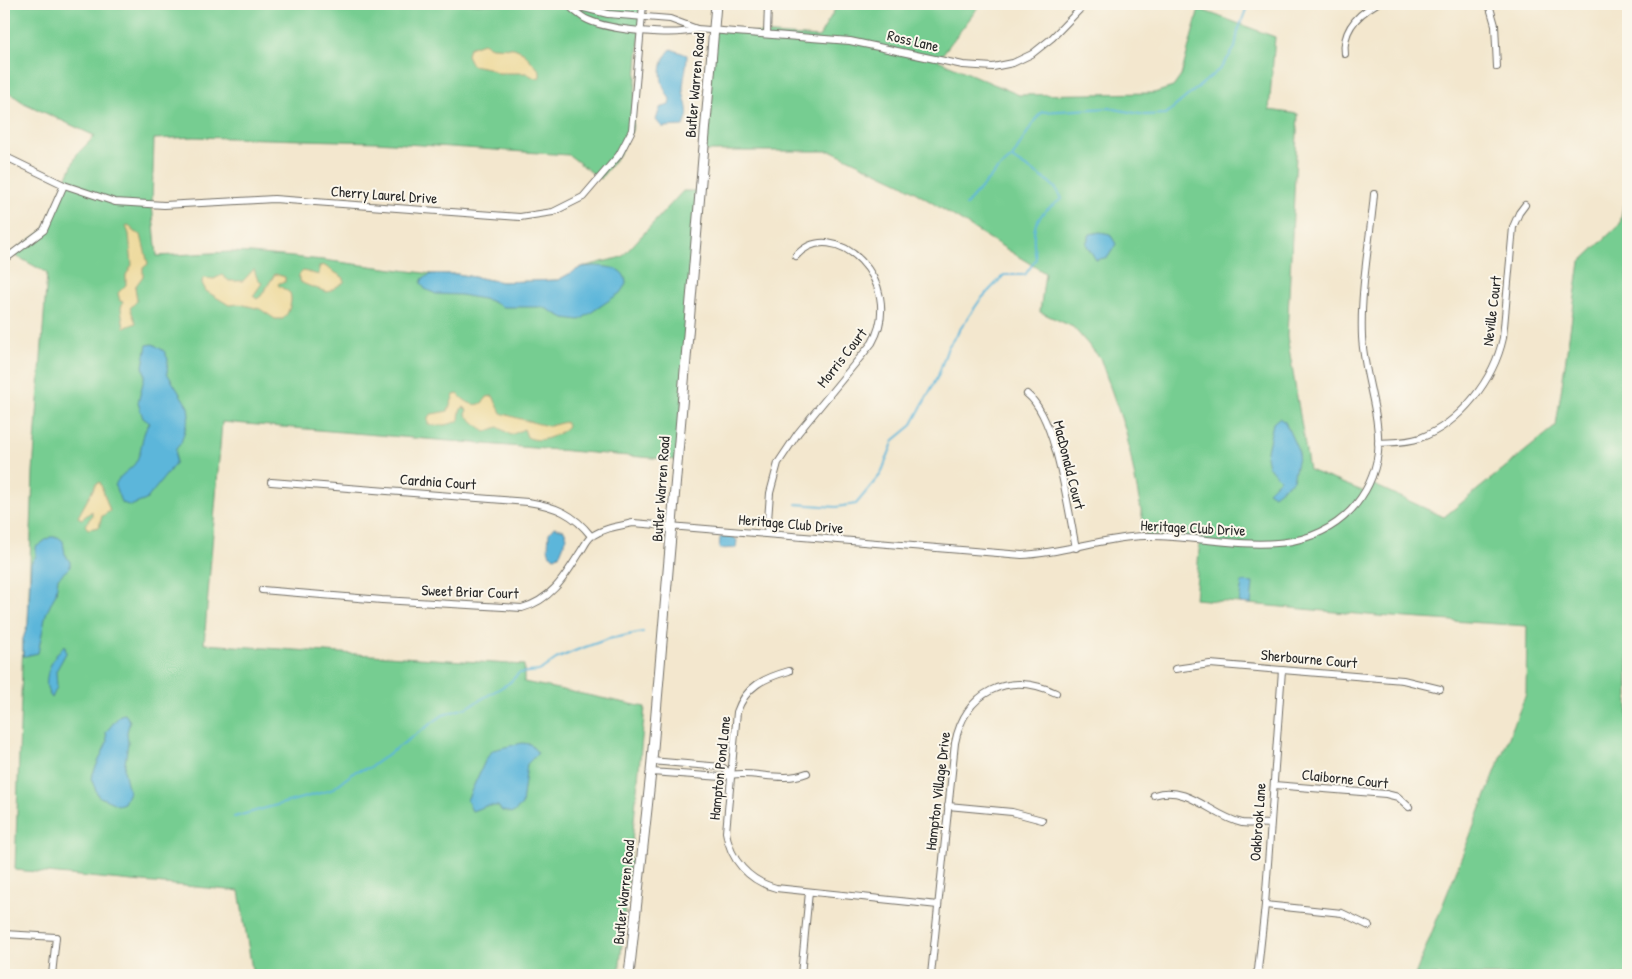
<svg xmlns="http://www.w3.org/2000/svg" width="1632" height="979" font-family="'Patrick Hand',sans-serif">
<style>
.green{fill:#76cd91;stroke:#507c5e}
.sand{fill:#eeda9e;stroke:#8c8264}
.water{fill:#5cb6da;stroke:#447082}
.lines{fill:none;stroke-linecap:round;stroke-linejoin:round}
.stream{stroke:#5cb6da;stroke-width:2}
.street-casing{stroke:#716d64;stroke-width:8}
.secondary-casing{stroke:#716d64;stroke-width:11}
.street{stroke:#fff;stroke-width:6}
.secondary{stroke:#fff;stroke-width:9}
.labels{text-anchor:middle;stroke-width:4;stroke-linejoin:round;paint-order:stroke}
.street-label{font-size:15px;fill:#2b2b2b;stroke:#fbf7ec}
</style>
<rect width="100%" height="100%" fill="#fbf7ec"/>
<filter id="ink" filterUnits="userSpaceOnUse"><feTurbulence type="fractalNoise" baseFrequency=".02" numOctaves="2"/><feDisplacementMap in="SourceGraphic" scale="10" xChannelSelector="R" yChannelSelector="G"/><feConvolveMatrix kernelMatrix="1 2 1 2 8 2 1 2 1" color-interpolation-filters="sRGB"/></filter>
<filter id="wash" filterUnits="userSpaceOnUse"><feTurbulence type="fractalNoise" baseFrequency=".0096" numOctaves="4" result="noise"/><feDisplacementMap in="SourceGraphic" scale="20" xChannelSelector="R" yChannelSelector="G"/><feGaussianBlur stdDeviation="1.12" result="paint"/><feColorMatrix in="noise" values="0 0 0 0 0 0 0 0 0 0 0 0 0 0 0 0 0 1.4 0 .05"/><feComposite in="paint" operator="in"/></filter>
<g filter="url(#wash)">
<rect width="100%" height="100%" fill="#f3e7ce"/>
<g class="green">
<polygon points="4,4 638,4 641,18 632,130 619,155 600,179 569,155 377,142 194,137 154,139 152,204 157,256 230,252 251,253 323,260 432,274 457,274 502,282 558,280 582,267 622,257 683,191 701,191 677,460 222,422 204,644 524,665 524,682 645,707 619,975 253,975 239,891 15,870 23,639 28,624 33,472 47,273 11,253 44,230 77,154 95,136 24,103 4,89"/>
<polygon points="838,4 981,4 938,60 1019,95 1154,93 1173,87 1181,76 1199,9 1275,37 1269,110 1298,114 1287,336 1309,470 1365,492 1370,483 1444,517 1556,426 1580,262 1620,224 1623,206 1628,203 1628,975 1415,975 1526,694 1527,626 1378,616 1195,599 1200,538 1146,536 1126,432 1100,358 1073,327 1040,312 1045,273 902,184 832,151 703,151 714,30 819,37"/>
</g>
<g class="sand">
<polygon points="483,43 492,47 514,48 523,52 540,71 540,77 535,78 526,73 498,73 488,68 472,65 467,55 469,48"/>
<polygon points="129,225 134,232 141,235 148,264 143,268 143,276 135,287 137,301 130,308 136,323 124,328 121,308 123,302 120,301 118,293 126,285 126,275 132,265 129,234 126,226"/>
<path d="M323 265 344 278V282L328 292C321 290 304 285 299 281V275L303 271 319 275V267Z"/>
<path d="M254 269 257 278 262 283 253 296 257 299 261 296 275 274 285 277V282L279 283 278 285 290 293C293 301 289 313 283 319H275L260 309 240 304 229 305 206 291 202 283 203 278 214 279 222 275 229 281H243Z"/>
<path d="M458 394C466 403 479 411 487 397L493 396 501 413C506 415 545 426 549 426 555 425 560 423 565 422L568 426C558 436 541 444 527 437L524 429 511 435 498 427 485 432 466 415 467 410 464 407 460 410 459 420C453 425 435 427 428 424V417L432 414 448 411 454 395Z"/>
<polygon points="100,482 110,511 102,516 99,527 88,529 85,525 92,516 92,511 82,519 78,517 96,484"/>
</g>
<g class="water">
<path d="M671 49 687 55C687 67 684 75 683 87 683 101 693 112 683 126L662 127 656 120 660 108 669 105 670 99C659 83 657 64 671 49Z"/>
<polygon points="1100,232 1110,234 1116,244 1108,257 1096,260 1086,244 1090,234"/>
<path d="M595 266C608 267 626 267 626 284L620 293 580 320 564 318 543 307H503L488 300 461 295 436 294 425 289 421 283 423 278 432 274H457L502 282 558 280 582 267Z"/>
<path d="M153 344 164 351 168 359 167 373 188 407 189 416 181 443 176 449 175 464 146 500 130 506 121 502 115 486C119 473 132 471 137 460 143 447 141 433 150 423L143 418 138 403 145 374 143 366 147 345Z"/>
<polygon points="1279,418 1285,422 1299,453 1293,480 1274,495 1268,491 1280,479 1268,466 1266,456 1273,423"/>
<polygon points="554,527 564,530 567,537 560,554 555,557 550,555 548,548 549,533"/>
<polygon points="723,536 731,536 737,540 736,548 719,549 720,538"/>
<polygon points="50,537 58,537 63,541 65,554 70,562 70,567 58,578 56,593 46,614 38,653 25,656 23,656 23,639 28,624 31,563 36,556 36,547"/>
<polygon points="1242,582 1253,583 1251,604 1239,603"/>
<path d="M65 645 66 653 56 671 57 687 52 698C39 683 52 656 65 645Z"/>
<polygon points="125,714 130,721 127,732 128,743 124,770 129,792 124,803 118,805 98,796 91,778 107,742 106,732 120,715"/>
<polygon points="522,743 530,744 538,753 527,764 522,805 513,813 502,811 498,806 486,806 472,811 467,800 486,759 493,750"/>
</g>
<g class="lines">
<g class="stream">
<polyline points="966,205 997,170 1012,158 1035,120 1042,112 1109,108 1145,115 1166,114 1221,68 1235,48 1238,31 1248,4"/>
<path d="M796 504 836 507 856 504 881 474 894 440 911 426 938 376 948 347 980 300 1004 275H1025L1036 259C1030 227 1034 216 1062 199 1054 179 1029 171 1012 158"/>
<polyline points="234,817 331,790 356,771 369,768 443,715 468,707 509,683 519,673 539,671 556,659 577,650 608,639 643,632"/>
</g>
</g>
</g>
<g filter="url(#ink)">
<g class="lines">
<g class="street-casing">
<g id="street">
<polyline points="568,4 608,14 670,19 697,29 850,41 963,65 993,67 1013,63 1032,54 1052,38 1085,4"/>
<polyline points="1489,4 1495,25 1497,67"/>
<path d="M569 6C575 11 581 17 588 20 610 30 675 37 697 29"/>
<polyline points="767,34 768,4"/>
<path d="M1345 54C1342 31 1357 15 1376 4"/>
<polyline points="4,156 64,185 115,202 164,205 274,199 520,217 553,212 583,197 619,155 632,130 643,4"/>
<polyline points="4,260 44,230 64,185"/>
<path d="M1027 394C1057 418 1068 510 1076 548"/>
<path d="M1378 443C1392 442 1406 443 1420 438 1461 423 1494 379 1503 338L1513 227 1519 213 1525 205"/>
<path d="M271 482 528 502C555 506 574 514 591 536"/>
<path d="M767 534 770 493 778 463 798 433 872 343C907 281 833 214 796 256"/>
<path d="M262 590 382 600 522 608C551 600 564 578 579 554 583 549 587 539 592 536 604 528 619 526 633 523L1022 555C1064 553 1104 537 1145 536 1213 534 1297 567 1351 510 1366 494 1375 474 1378 453 1381 414 1364 376 1362 337 1360 290 1370 241 1374 194"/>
<polyline points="1175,669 1210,664 1403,680 1440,689"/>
<path d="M789 671C764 678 746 686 737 712L726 832C730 860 749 881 776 888L938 905"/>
<polyline points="651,761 722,767 731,774"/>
<path d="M651 772 722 777C750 768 779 784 807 773"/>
<polyline points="1274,785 1386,794 1398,797 1409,807"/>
<path d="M1154 795C1189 784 1212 817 1242 823 1251 824 1261 823 1270 824"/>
<polyline points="948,806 1012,812 1042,820"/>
<polyline points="1265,905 1342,913 1369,926"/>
<polyline points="4,934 56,937 52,975"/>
<polyline points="801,975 809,892"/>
<path d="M931 975 955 743C965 692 1008 670 1056 693"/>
<polyline points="1255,975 1258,970 1265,905 1282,670"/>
</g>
</g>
<g class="secondary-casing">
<polyline id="secondary" points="629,975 651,772 716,4"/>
</g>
<use href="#street" class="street"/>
<use href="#secondary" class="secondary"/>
</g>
</g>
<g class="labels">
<g class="street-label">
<text transform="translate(913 41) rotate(13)" y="5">Ross Lane</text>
<text transform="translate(695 85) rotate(-85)" y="5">Butler Warren Road</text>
<text transform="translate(384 195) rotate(4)" y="5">Cherry Laurel Drive</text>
<text transform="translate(1492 311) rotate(-83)" y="5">Neville Court</text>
<text transform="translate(842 358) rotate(-52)" y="5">Morris Court</text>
<text transform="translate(1069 465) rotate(76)" y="5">MacDonald Court</text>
<text transform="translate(438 482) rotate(4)" y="5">Cardnia Court</text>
<text transform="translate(661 489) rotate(-86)" y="5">Butler Warren Road</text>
<text transform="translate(791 524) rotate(5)" y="5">Heritage Club Drive</text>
<text transform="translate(1193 528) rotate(3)" y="5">Heritage Club Drive</text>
<text transform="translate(470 592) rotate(2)" y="5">Sweet Briar Court</text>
<text transform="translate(1309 659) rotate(5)" y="5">Sherbourne Court</text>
<text transform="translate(720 768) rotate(-84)" y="5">Hampton Pond Lane</text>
<text transform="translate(1345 779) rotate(6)" y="5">Claiborne Court</text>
<text transform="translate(938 791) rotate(-83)" y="5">Hampton Village Drive</text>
<text transform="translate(1258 822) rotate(-86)" y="5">Oakbrook Lane</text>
<text transform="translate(624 892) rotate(-84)" y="5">Butler Warren Road</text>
</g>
</g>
<rect width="1632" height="979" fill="none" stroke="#fbf7ec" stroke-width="20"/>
</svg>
